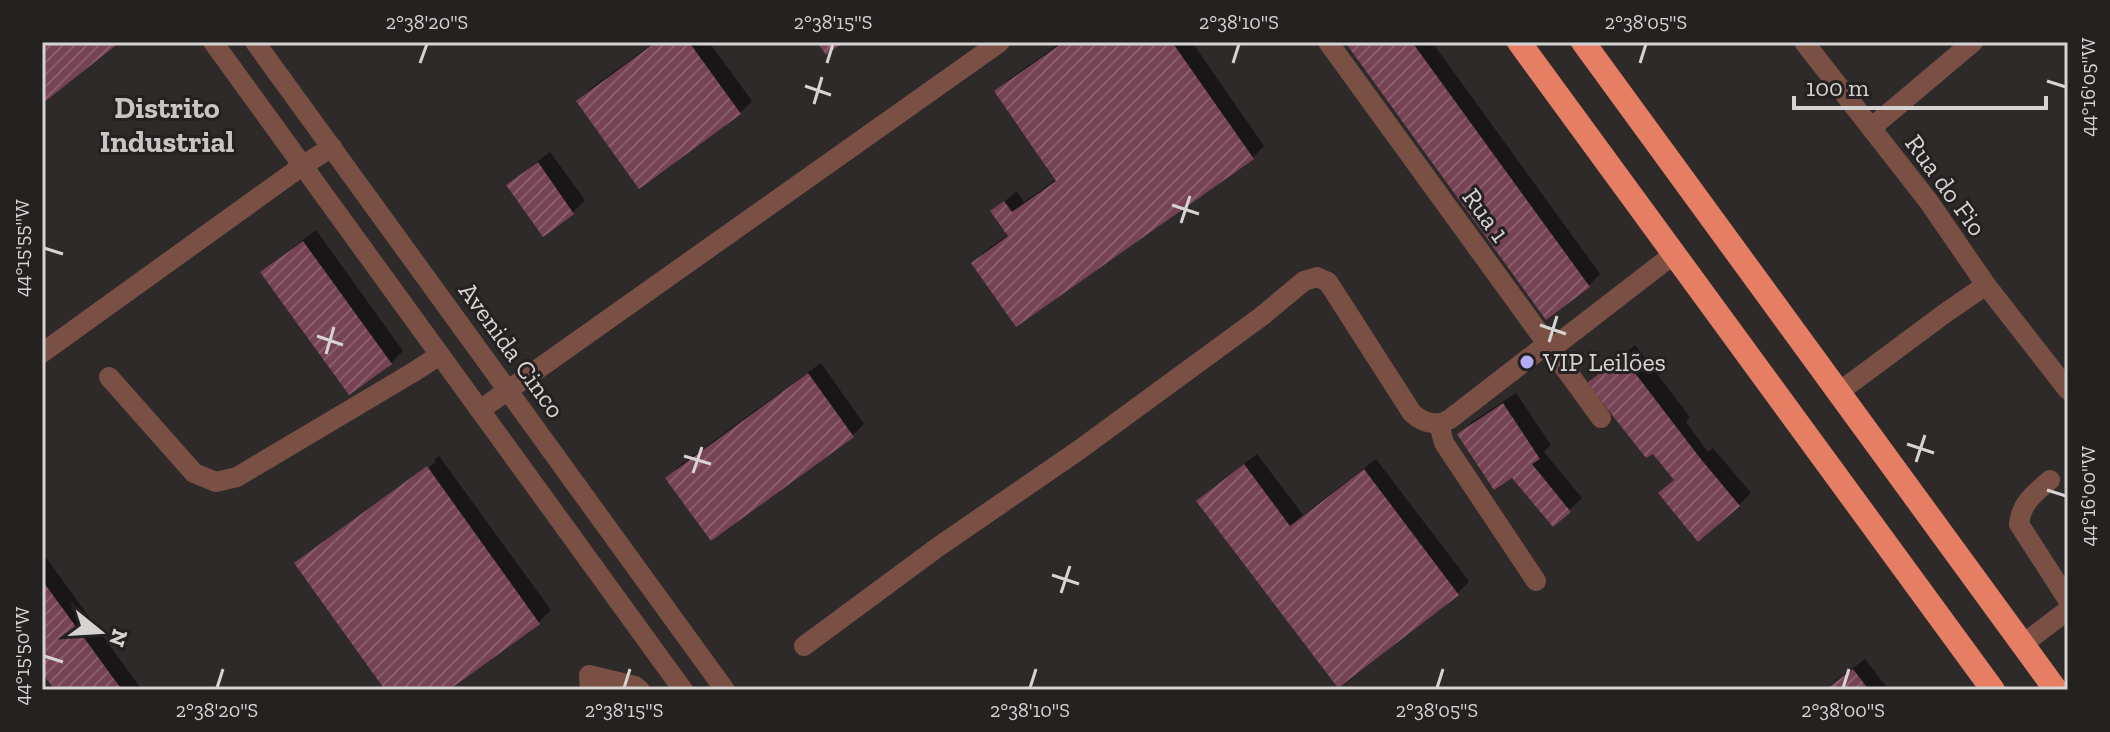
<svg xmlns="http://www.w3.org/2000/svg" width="2110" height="732" font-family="'Zilla Slab',serif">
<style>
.shadow{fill:#0007}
.building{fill:url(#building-hatch)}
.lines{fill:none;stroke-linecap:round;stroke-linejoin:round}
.minor{stroke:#7a5045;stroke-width:20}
.highway{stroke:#e67e64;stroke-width:24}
.ticks{fill:none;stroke:#d6d3d3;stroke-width:3}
.poi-dot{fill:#b2adf9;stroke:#242121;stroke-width:3}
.labels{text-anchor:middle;stroke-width:6;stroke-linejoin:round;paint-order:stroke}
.street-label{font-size:26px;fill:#d6d3d3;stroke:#242121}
.poi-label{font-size:26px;fill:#d6d3d3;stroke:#242121;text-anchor:start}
.quarter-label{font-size:30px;font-weight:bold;fill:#cac5c5;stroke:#242121}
.neatline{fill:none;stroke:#d6d3d3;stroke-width:3}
.ticks-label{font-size:20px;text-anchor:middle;fill:#d6d3d3}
</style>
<defs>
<pattern id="building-hatch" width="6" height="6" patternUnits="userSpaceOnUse" patternTransform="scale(2)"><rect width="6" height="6" fill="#764354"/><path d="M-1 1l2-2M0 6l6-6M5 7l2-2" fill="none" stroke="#895d6c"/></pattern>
</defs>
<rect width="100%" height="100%" fill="#2e2a2a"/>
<g class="shadow">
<polygon points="655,42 709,42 752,101 740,113 578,101 590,89"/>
<polygon points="1062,42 1192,42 1264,146 1252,158 973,263 985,251 1009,234 993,211 1017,191 1024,202 1057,179 996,92 1008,80"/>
<polygon points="1347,42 1432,42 1600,274 1588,286"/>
<polygon points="550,152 585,200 573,212 544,234 509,185 521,174"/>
<polygon points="316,230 403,351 391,363 263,272 275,261"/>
<polygon points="1635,345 1690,417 1686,422 1708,452 1713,448 1751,493 1739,505 1676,479 1590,383"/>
<polygon points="821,363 864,424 853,435 668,478 679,466"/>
<polygon points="1516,393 1551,445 1544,452 1582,498 1554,524 1512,475 1460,434 1472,422"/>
<polygon points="1257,454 1303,515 1376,459 1469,581 1458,593 1338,685 1199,501 1211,489"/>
<polygon points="439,456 551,610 539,622 446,690 388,690 297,564 307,553 307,556 436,462 434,460"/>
<polygon points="42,552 142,690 57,690 42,669"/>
<polygon points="1865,659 1889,690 1825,690 1825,689"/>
</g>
<g class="building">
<polygon points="42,42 120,42 42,104"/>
<polygon points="656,42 689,42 741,114 639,189 576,101"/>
<polygon points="817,42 844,42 826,55"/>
<polygon points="1064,42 1172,42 1254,159 1016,327 971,263 1008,236 990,211 1004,201 1012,212 1056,181 994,91"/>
<polygon points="1345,42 1412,42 1590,287 1546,320"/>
<polygon points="538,162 574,214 543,237 506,185"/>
<polygon points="303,241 392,364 349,395 260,272"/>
<polygon points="1622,356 1700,458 1740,506 1698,542 1658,493 1674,480 1653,454 1646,458 1587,383"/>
<polygon points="808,373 854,437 711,541 665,478"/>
<polygon points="1503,403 1540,459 1532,464 1571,512 1553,527 1512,478 1494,490 1457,434"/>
<polygon points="1244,464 1290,526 1364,469 1459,595 1338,688 1196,501"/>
<polygon points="427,466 540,624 449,690 385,690 294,563"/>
<polygon points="42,580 122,690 55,690 42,673"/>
<polygon points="1853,669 1869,690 1825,690"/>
</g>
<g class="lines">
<g class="minor">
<polyline points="213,42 683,690"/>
<polyline points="255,42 725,690"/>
<polyline points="1328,42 1601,418"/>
<polyline points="1804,42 1929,202 1986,285 2068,390"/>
<polyline points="1871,128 1973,42"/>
<polyline points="1551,349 1674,254"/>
<polyline points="42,353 302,166 332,147"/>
<polyline points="109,377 194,473 216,482 237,477 412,373 440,355"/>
<polyline points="1839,392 1944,314 1986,285"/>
<polyline points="480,410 1000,42"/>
<polyline points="1439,424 1444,443 1536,581"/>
<path d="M2050 480C2035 493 2021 503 2019 524L2068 600"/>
<polyline points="2023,644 2068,610"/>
<path d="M804 646 938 547 1079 450 1262 316 1304 281 1317 277 1328 282 1412 413C1423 423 1437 427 1450 419L1547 344"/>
<polyline points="590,690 589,675 635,686 640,690"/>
</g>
<g class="highway">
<polyline points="1519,42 1993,690"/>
<polyline points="1583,42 2056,690"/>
</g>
</g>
<path class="ticks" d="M420 63 427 44M827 63 833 44M1233 63 1239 44M1640 63 1646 44M2047 81 2066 87M805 86 831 95M814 104 822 77M1172 205 1199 214M1181 223 1190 196M44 248 63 254M1540 325 1566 334M317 336 343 345M1549 342 1557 316M326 354 334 327M1907 444 1934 453M684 456 711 464M1916 462 1925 435M693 473 702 447M2047 490 2066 496M1052 575 1079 584M1061 593 1070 566M44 656 63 662M217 688 223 669M624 688 630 669M1030 688 1036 669M1437 688 1443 669M1843 688 1849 669"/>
<circle class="poi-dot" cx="1527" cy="362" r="8"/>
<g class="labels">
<g class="street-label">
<text transform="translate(1946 185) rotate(54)" y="9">Rua do Fio</text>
<text transform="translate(1486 215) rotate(54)" y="9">Rua 1</text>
<text transform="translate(512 350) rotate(54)" y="9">Avenida Cinco</text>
</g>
<g class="poi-label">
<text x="1543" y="371">VIP Leilões</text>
</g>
<g class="quarter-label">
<text x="167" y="118">Distrito<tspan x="167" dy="34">Industrial</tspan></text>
</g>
</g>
<rect width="2110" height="732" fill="none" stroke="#242121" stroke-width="88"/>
<g transform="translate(100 632) rotate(108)" stroke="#242121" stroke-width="6" paint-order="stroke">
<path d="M0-6L14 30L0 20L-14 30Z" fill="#d6d3d3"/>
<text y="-12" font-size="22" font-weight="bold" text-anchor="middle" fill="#d6d3d3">N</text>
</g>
<path d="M1794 96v12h252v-12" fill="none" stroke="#d6d3d3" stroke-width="4"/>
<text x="1806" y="96" font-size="24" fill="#d6d3d3" stroke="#242121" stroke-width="6" paint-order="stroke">100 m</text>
<rect x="44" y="44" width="2022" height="644" class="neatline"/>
<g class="ticks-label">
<text x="427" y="29">2°38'20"S</text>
<text x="833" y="29">2°38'15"S</text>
<text x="1239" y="29">2°38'10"S</text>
<text x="1646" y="29">2°38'05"S</text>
<text transform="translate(2088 87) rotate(-90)" y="7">44°16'05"W</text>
<text transform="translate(22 248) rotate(-90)" y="7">44°15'55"W</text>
<text transform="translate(2088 496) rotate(-90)" y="7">44°16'00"W</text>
<text transform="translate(22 656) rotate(-90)" y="7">44°15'50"W</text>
<text x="217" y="717">2°38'20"S</text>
<text x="624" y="717">2°38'15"S</text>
<text x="1030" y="717">2°38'10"S</text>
<text x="1437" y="717">2°38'05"S</text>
<text x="1843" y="717">2°38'00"S</text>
</g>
</svg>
